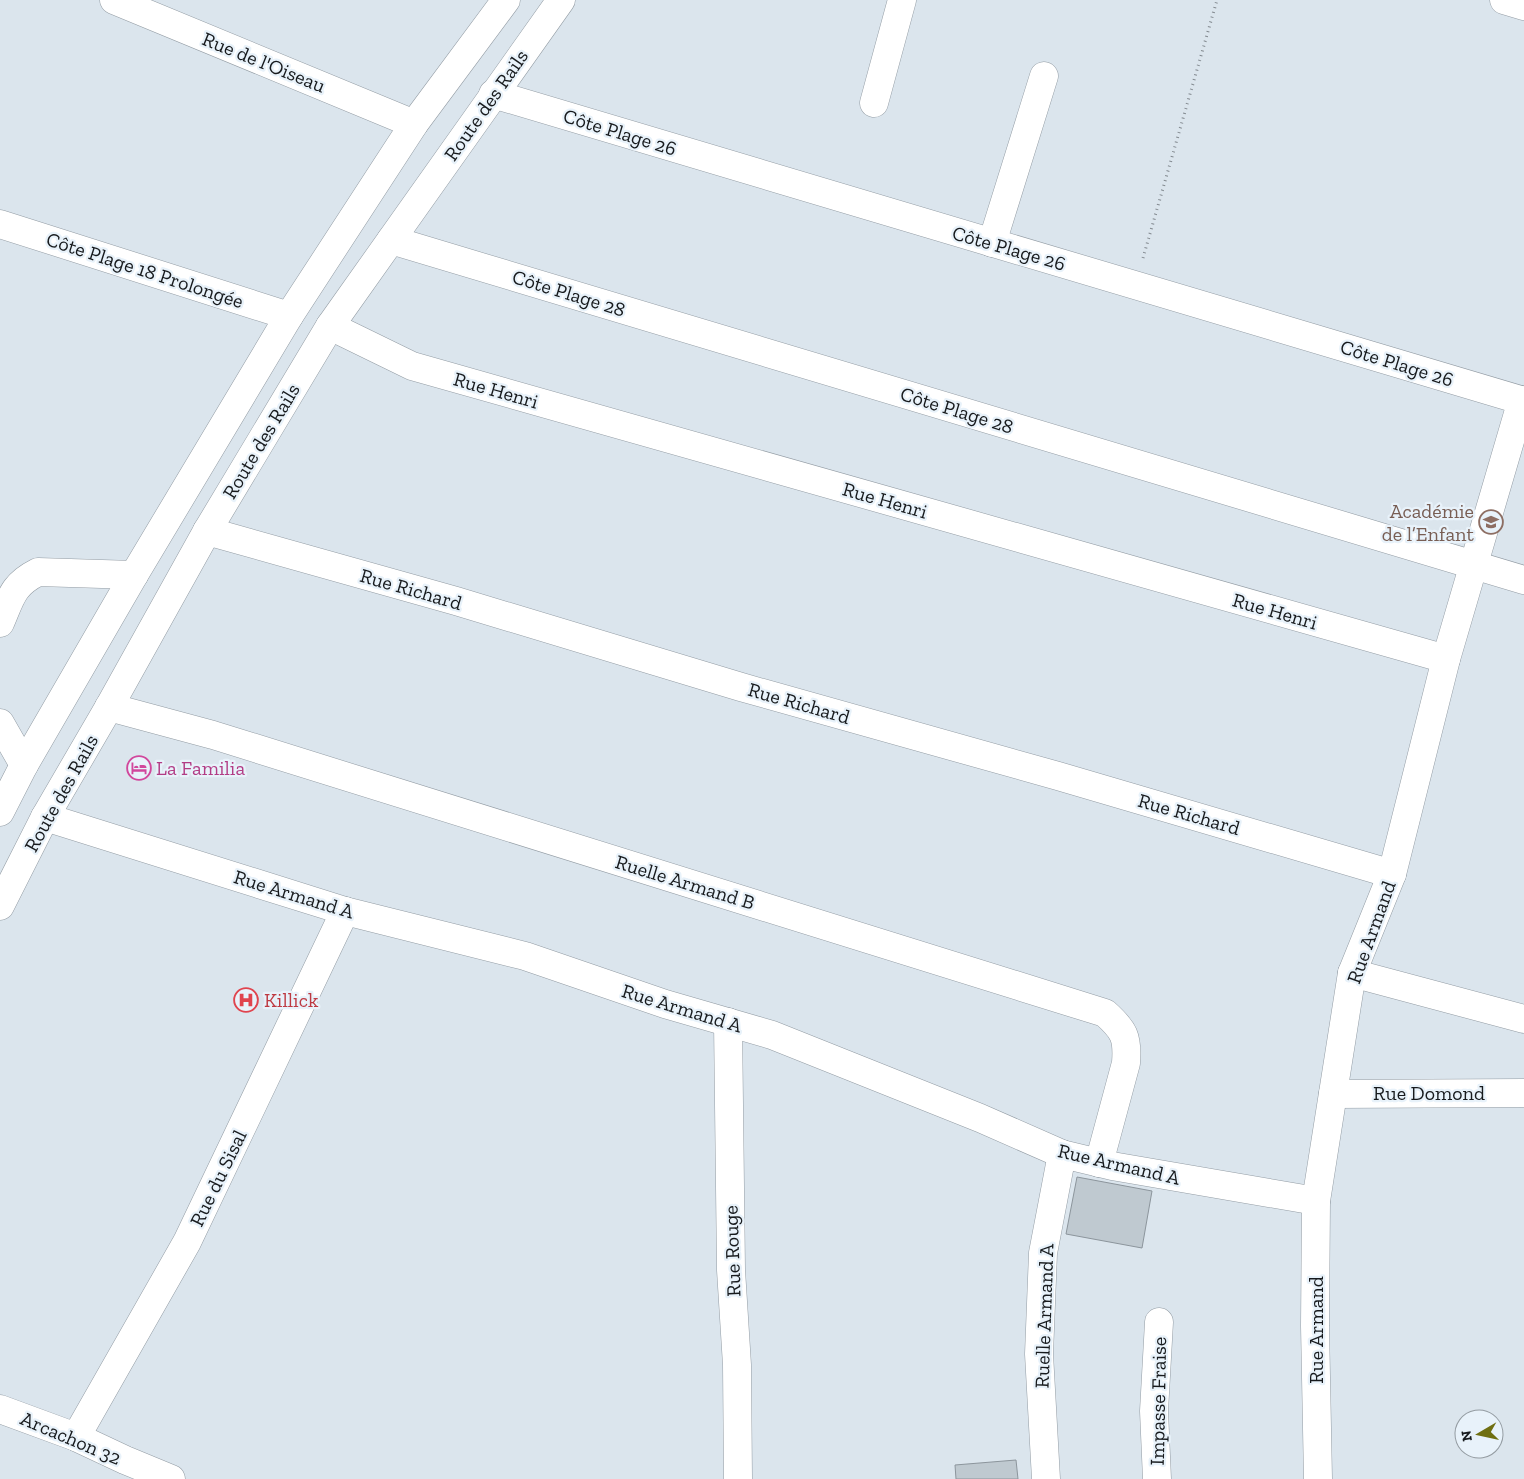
<svg xmlns="http://www.w3.org/2000/svg" width="1524" height="1479" font-family="'Zilla Slab',serif">
<style>
.building{fill:#bfc9d0;stroke:#8c959c}
.lines{fill:none;stroke-linecap:round;stroke-linejoin:round}
.minor-casing{stroke:#939ca4;stroke-width:29}
.major-casing{stroke:#939ca4;stroke-width:29}
.path{stroke:#838a90;stroke-width:3;stroke-dasharray:1 4;stroke-linecap:butt}
.minor{stroke:#fff;stroke-width:28}
.major{stroke:#fff;stroke-width:28}
.labels{text-anchor:middle;stroke-width:4.5;stroke-linejoin:round;paint-order:stroke}
.street-label{font-size:20px;fill:#171a1d;stroke:#e8f2fa}
.education-label{font-size:20px;fill:#785e54;stroke:#e8f2fa;text-anchor:end}
.hotel-label{font-size:20px;fill:#b23c85;stroke:#e8f2fa;text-anchor:start}
.health-label{font-size:20px;fill:#be3a42;stroke:#e8f2fa;text-anchor:start}
</style>
<rect width="100%" height="100%" fill="#dbe5ed"/>
<g class="building">
<polygon points="1077,1177 1152,1191 1142,1248 1066,1234"/>
<polygon points="1016,1460 1018,1479 956,1479 955,1465"/>
</g>
<g class="lines">
<g class="minor-casing">
<g id="minor">
<polyline points="114,0 414,124"/>
<polyline points="1504,0 1524,6"/>
<polyline points="493,94 1524,401"/>
<polyline points="874,103 902,0"/>
<polyline points="0,224 289,316"/>
<polyline points="391,240 1524,580"/>
<polyline points="992,243 1044,76"/>
<polyline points="330,326 412,366 1446,659"/>
<polyline points="207,531 456,601 741,687 1058,776 1392,874"/>
<path d="M0 623C11 598 12 585 38 572L134 575"/>
<path d="M109 707 213 735 1105 1013C1124 1030 1128 1037 1126 1063L1099 1163"/>
<polyline points="0,723 24,765"/>
<polyline points="45,817 345,911 525,956 665,1004 772,1035 980,1118 1062,1154 1112,1166 1316,1201"/>
<polyline points="1352,973 1524,1019"/>
<polyline points="728,1022 731,1270 737,1365 738,1479"/>
<polyline points="1333,1094 1524,1093"/>
<polyline points="0,1409 76,1437 125,1460 171,1479"/>
<polyline points="76,1437 187,1242 345,911"/>
<polyline points="1046,1479 1039,1354 1043,1253 1062,1154"/>
<polyline points="1157,1479 1154,1411 1159,1322"/>
<polyline points="1318,1479 1315,1326 1316,1201 1352,973 1392,874 1446,659 1522,400"/>
</g>
</g>
<g class="major-casing">
<g id="major">
<polyline points="0,812 24,765 134,575 289,316 414,124 506,0"/>
<polyline points="0,906 45,817 109,707 207,531 330,326 561,0"/>
</g>
</g>
<polyline class="path" points="1143,258 1217,0"/>
<use href="#minor" class="minor"/>
<use href="#major" class="major"/>
</g>
<defs>
<g id="school-ring" transform="scale(1.25)"><circle r="9.5" fill="#e8f2fa" stroke="#8d6e63" stroke-width="1.5"/><path d="M0-5L7-2L0 1L-7-2ZM-4 1L0 2.5L4 1V4Q0 6-4 4Z" fill="#8d6e63"/></g>
<g id="hotel-ring" transform="scale(1.25)"><circle r="9.5" fill="#e8f2fa" stroke="#d1479c" stroke-width="1.5"/><path d="M-6-4.5h1.5V1H6V5H4.5V3h-9V5H-6ZM-4 0a1.8 1.8 0 1 1 3.6 0ZM.5 0V-2.5h3Q6-2.5 6 0Z" fill="#d1479c"/></g>
<g id="hospital-ring" transform="scale(1.25)"><circle r="9.5" fill="#e8f2fa" stroke="#e0444e" stroke-width="1.5"/><path d="M-5-5h3v3.5h4V-5h3V5h-3V1.5h-4V5h-3Z" fill="#e0444e"/></g>
</defs>
<g fill-rule="evenodd">
<use href="#school-ring" x="1491" y="522"/>
<use href="#hotel-ring" x="139" y="768"/>
<use href="#hospital-ring" x="246" y="1000"/>
</g>
<g class="labels">
<g class="street-label">
<text transform="translate(264 62) rotate(22)" y="7">Rue de l'Oiseau</text>
<text transform="translate(486 105) rotate(-55)" y="7">Route des Rails</text>
<text transform="translate(620 132) rotate(17)" y="7">Côte Plage 26</text>
<text transform="translate(1009 248) rotate(16)" y="7">Côte Plage 26</text>
<text transform="translate(145 270) rotate(18)" y="7">Côte Plage 18 Prolongée</text>
<text transform="translate(569 293) rotate(17)" y="7">Côte Plage 28</text>
<text transform="translate(1397 363) rotate(17)" y="7">Côte Plage 26</text>
<text transform="translate(496 390) rotate(16)" y="7">Rue Henri</text>
<text transform="translate(957 410) rotate(17)" y="7">Côte Plage 28</text>
<text transform="translate(261 441) rotate(-59)" y="7">Route des Rails</text>
<text transform="translate(885 500) rotate(16)" y="7">Rue Henri</text>
<text transform="translate(411 589) rotate(16)" y="7">Rue Richard</text>
<text transform="translate(1275 611) rotate(16)" y="7">Rue Henri</text>
<text transform="translate(799 703) rotate(16)" y="7">Rue Richard</text>
<text transform="translate(61 793) rotate(-61)" y="7">Route des Rails</text>
<text transform="translate(1189 814) rotate(16)" y="7">Rue Richard</text>
<text transform="translate(685 882) rotate(17)" y="7">Ruelle Armand B</text>
<text transform="translate(294 894) rotate(17)" y="7">Rue Armand A</text>
<text transform="translate(1371 932) rotate(-70)" y="7">Rue Armand</text>
<text transform="translate(682 1008) rotate(17)" y="7">Rue Armand A</text>
<text x="1429" y="1100">Rue Domond</text>
<text transform="translate(1119 1164) rotate(13)" y="7">Rue Armand A</text>
<text transform="translate(218 1178) rotate(-64)" y="7">Rue du Sisal</text>
<text transform="translate(732 1251) rotate(-92)" y="7">Rue Rouge</text>
<text transform="translate(1044 1316) rotate(-88)" y="7">Ruelle Armand A</text>
<text transform="translate(1316 1330) rotate(-90)" y="7">Rue Armand</text>
<text transform="translate(1158 1401) rotate(-89)" y="7">Impasse Fraise</text>
<text transform="translate(71 1438) rotate(23)" y="7">Arcachon 32</text>
</g>
<g class="education-label">
<text x="1474" y="518">Académie<tspan x="1474" dy="23">de l’Enfant</tspan></text>
</g>
<g class="hotel-label">
<text x="156" y="775">La Familia</text>
</g>
<g class="health-label">
<text x="264" y="1007">Killick</text>
</g>
</g>
<g transform="translate(1479 1434) rotate(261)"><circle r="24" fill="#e8f2fa" stroke="#949ca2"/>
<path d="M0-4L9 19L0 12L-9 19Z" fill="#6f6f11"/>
<text y="-8" font-size="14" font-weight="bold" text-anchor="middle" fill="#171a1d">N</text>
</g>
</svg>
